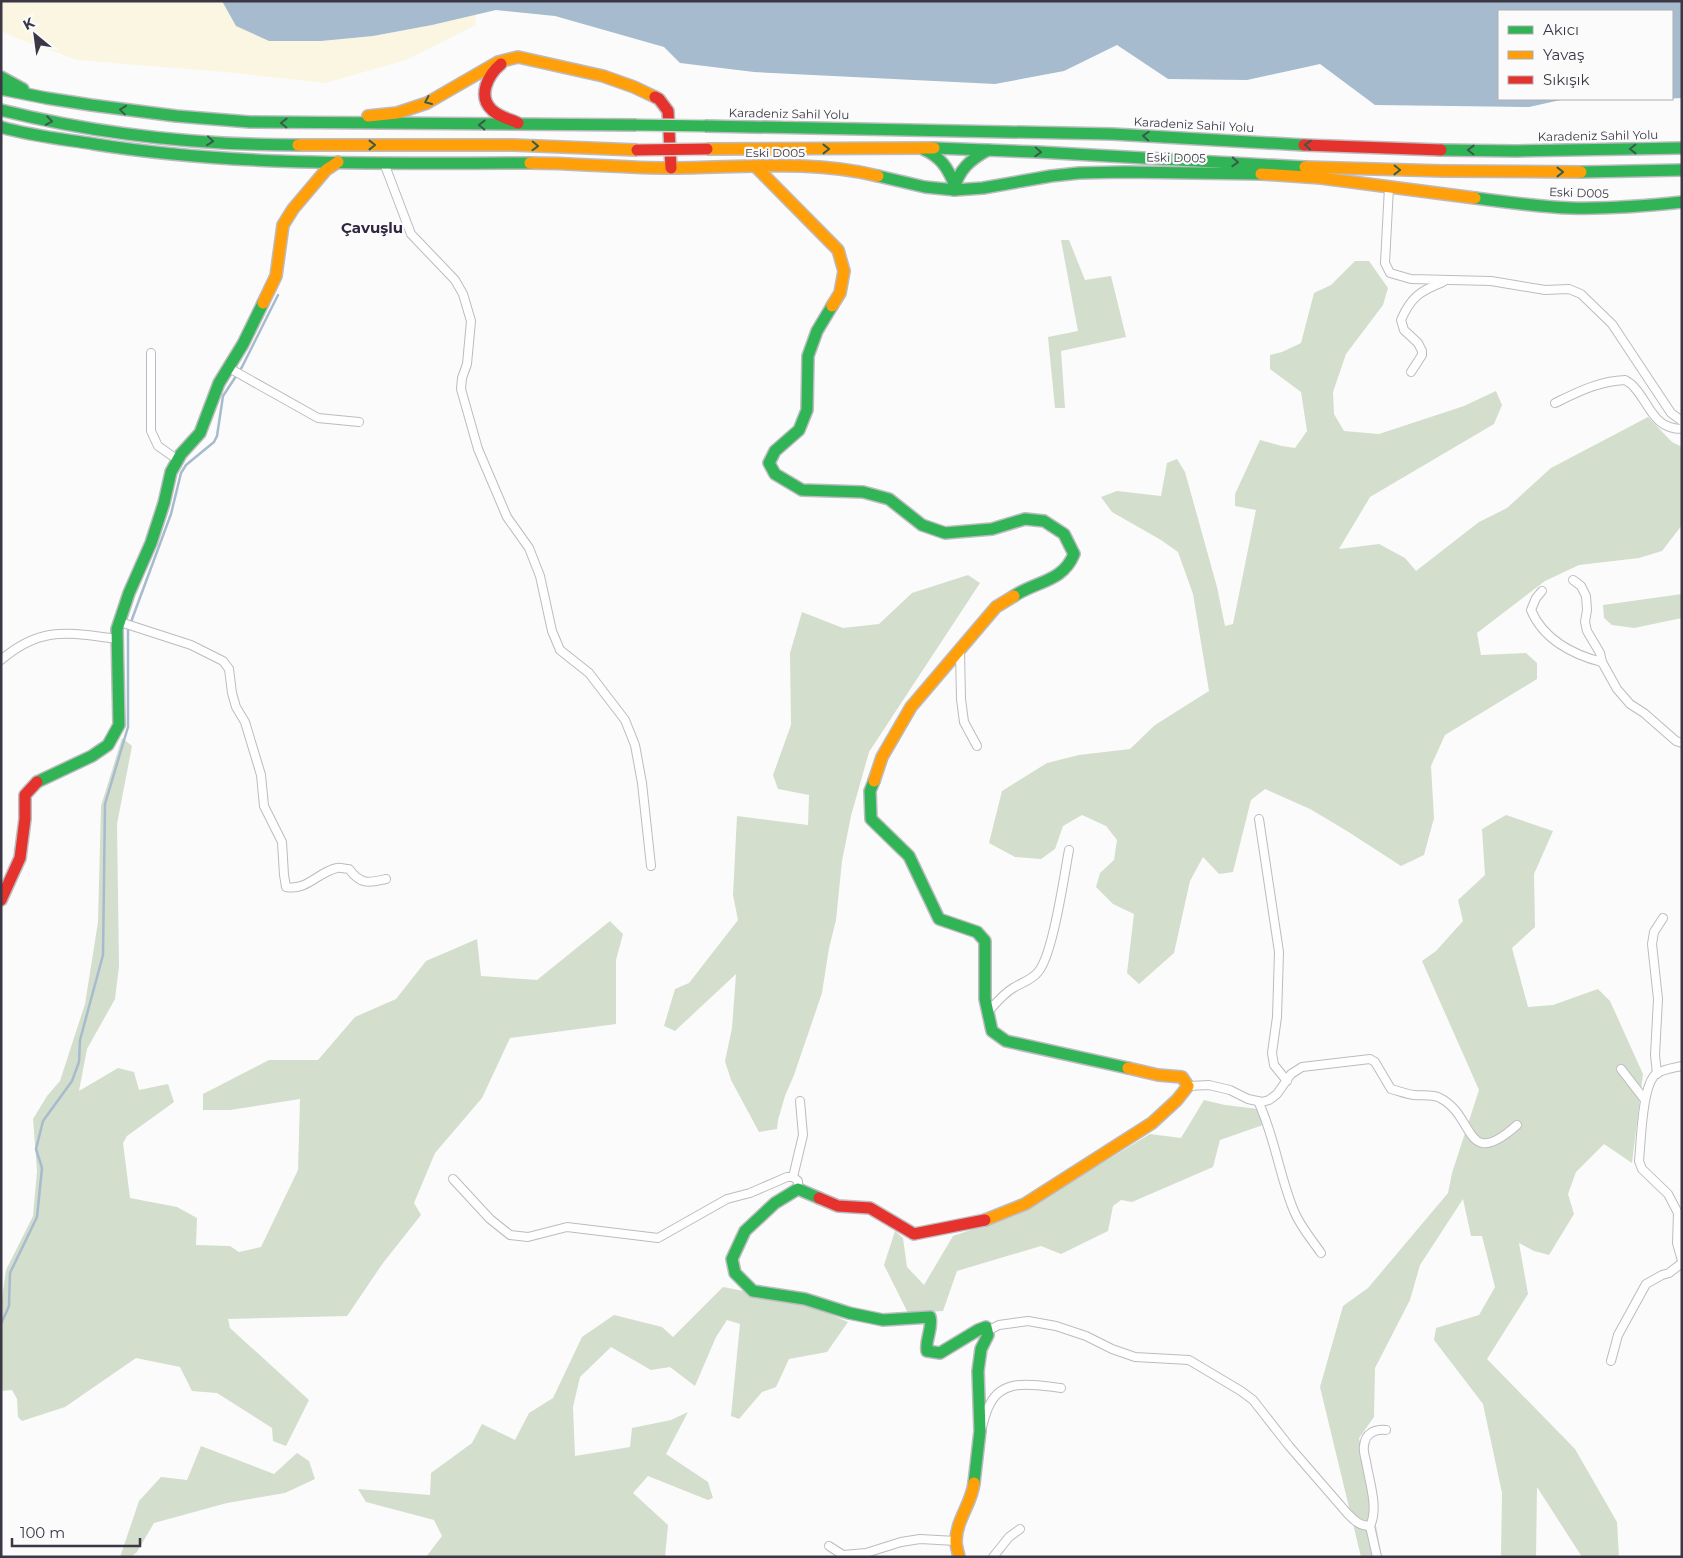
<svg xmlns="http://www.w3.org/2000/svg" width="1683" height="1558" font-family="Montserrat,sans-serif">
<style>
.forest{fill:#d4decc}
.sand{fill:#fbf6e1}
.water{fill:#a6bbcd}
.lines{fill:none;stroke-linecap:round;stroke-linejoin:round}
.stream{stroke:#a6bbcd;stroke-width:2.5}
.street-casing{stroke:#bdbbc1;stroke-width:10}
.fast-casing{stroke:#bdbbc1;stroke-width:14}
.slow-casing{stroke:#bdbbc1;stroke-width:14}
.jam-casing{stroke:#bdbbc1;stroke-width:14}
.street{stroke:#fefefe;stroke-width:8}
.fast{stroke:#30b455;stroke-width:11}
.slow{stroke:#ff9f0a;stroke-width:11}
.jam{stroke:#e5322d;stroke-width:11}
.fast-bridge-casing{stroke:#d6d5d8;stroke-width:14;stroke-linecap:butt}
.jam-bridge-casing{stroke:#d6d5d8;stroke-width:14;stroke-linecap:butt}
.fast-bridge{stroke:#30b455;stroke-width:11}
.jam-bridge{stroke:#e5322d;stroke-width:11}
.oneway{stroke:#385c4a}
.labels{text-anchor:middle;stroke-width:4.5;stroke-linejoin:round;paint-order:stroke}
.street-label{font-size:12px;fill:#3c3745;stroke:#fbfbfb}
.quarter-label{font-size:15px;font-weight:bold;fill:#312640;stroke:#fbfbfb}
</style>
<rect width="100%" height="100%" fill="#fbfbfb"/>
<g class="forest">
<polygon points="1061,240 1069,240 1085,280 1111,276 1126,337 1061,351 1065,408 1055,408 1048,337 1078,331"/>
<polygon points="1355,261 1369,261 1388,288 1383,305 1346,354 1333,392 1334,414 1344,431 1379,434 1464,406 1496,391 1502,405 1494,424 1370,497 1339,549 1379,544 1405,558 1416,571 1479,522 1507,508 1551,468 1648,417 1672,442 1682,447 1682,525 1662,551 1639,558 1579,565 1545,581 1477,633 1481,655 1526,653 1537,663 1537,679 1445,735 1431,766 1434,818 1424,855 1401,866 1347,831 1310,809 1265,789 1251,800 1233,872 1219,874 1203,857 1190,881 1174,953 1139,984 1127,973 1134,914 1113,904 1096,887 1100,873 1114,860 1117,840 1106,826 1082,815 1063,826 1055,849 1041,859 1015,857 989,843 1002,791 1047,763 1079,755 1130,749 1155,725 1209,691 1193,594 1178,552 1161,540 1112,512 1101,497 1117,491 1161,496 1167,463 1177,459 1185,472 1217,587 1225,626 1233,624 1256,510 1235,506 1235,494 1260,440 1282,446 1295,448 1307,431 1301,392 1270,369 1270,355 1282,352 1301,343 1314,293 1331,285"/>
<polygon points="968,575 980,583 869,752 851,816 842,861 836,920 829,948 822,993 794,1075 785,1096 778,1120 777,1129 759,1132 731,1080 725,1061 732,1028 736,974 675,1031 664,1026 675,989 689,983 738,920 733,895 737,816 808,825 809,795 778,789 773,775 791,725 790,653 802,612 843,628 879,624 912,593"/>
<polygon points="1682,594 1682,618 1634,628 1612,625 1604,618 1603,605"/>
<polygon points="122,738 132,746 117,824 119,966 115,999 87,1049 79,1091 118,1068 134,1072 139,1090 168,1084 174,1102 127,1136 123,1143 130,1198 177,1207 197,1218 196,1245 230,1246 239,1252 261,1247 298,1170 300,1099 230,1110 203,1110 203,1094 269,1060 318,1060 355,1017 396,999 426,961 477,939 481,976 537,980 610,921 623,934 616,960 616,1024 510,1038 482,1098 435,1153 414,1203 421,1215 383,1263 347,1316 228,1319 230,1328 309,1400 286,1446 273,1441 272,1428 217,1393 192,1391 180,1367 136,1358 65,1407 22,1421 18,1417 17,1399 12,1390 1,1391 1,1306 6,1270 33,1216 37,1171 33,1119 47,1096 60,1081 85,1004 98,922 101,806"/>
<polygon points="1506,815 1553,831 1534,874 1535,927 1512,948 1528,1007 1553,1005 1598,989 1610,1001 1643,1074 1632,1163 1604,1144 1576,1172 1568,1194 1574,1214 1549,1255 1534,1251 1519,1243 1528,1294 1487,1359 1575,1449 1617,1522 1619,1557 1582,1557 1537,1487 1536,1557 1501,1557 1502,1493 1483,1404 1434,1340 1436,1328 1479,1315 1495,1287 1482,1236 1471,1236 1463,1199 1420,1265 1410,1300 1375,1368 1374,1417 1359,1438 1382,1557 1361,1557 1320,1387 1343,1306 1368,1288 1448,1193 1452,1173 1479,1090 1422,961 1436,951 1463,921 1458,900 1485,875 1482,829"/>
<polygon points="1204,1100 1225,1105 1258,1109 1263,1125 1220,1140 1213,1167 1132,1202 1121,1200 1113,1206 1108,1231 1061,1254 1041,1246 957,1271 943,1311 908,1313 884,1265 895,1231 903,1238 907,1267 924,1285 953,1236 1020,1213 1150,1134 1181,1138"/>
<polygon points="723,1287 805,1303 848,1322 827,1352 789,1359 776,1387 762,1392 739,1419 731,1416 740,1324 727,1320 716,1337 695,1386 670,1367 651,1370 611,1347 580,1377 573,1407 575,1456 630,1447 632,1428 671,1420 688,1412 666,1454 708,1482 713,1498 708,1500 648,1476 633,1493 668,1525 665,1557 426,1557 442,1536 434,1520 366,1502 358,1489 430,1495 431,1473 472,1443 482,1424 515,1440 529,1413 553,1398 582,1337 614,1315 662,1327 673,1337"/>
<polygon points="201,1446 274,1474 297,1453 309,1461 315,1479 285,1493 227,1503 154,1523 137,1552 131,1557 120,1557 139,1501 161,1477 187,1480"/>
</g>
<polygon class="sand" points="1,1 222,1 236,26 269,41 321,41 373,36 432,25 475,14 476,25 406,60 325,83 225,72 77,60 24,41 1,31"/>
<polygon class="water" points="222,1 1682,1 1682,98 1658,99 1655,99 1672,99 1672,11 1499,11 1499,99 1565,99 1529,107 1375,105 1320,64 1247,80 1168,79 1117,45 1064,71 995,84 754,72 680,63 664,47 555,16 496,10 432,25 373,36 321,41 269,41 236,26"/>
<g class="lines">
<polyline class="stream" points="1,1324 9,1306 10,1273 37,1217 42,1168 36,1149 43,1121 72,1081 79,1062 80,1040 103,955 105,804 128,727 128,630 171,514 181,473 186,465 214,442 217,436 223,396 242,367 278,295"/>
<g class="street-casing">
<g id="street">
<polyline points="384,163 411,234 455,280 463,294 471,321 467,364 462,378 461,389 478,449 507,517 529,548 540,576 552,631 560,650 589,673 625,720 635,745 642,783 651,866"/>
<polyline points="1389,187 1385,263 1390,273 1411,279 1491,281 1545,290 1569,289 1581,294 1612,324 1671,413 1682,421"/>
<polyline points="151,353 151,431 158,446 178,460"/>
<polyline points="229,368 318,418 359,422"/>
<path d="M1411 372 1422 355V351L1418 343 1404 330 1401 320C1411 297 1420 291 1443 282"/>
<path d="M1555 403C1578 392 1599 381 1625 380 1628 382 1632 384 1634 387 1650 404 1653 429 1682 429"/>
<polyline points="1573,580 1581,586 1586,596 1587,610 1585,622 1587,631 1600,653 1602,662 1617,689 1630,704 1644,713 1676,741 1682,743"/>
<path d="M1542 591 1536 598 1531 610C1543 639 1573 655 1602 662"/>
<path d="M120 622 191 645 223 661 229 669 232 693 236 707 245 722 261 775 264 806 282 842 284 875 286 887C307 891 318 872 337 868 340 867 345 869 349 869 361 885 368 883 386 879"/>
<polyline points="960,650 961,699 964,722 977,746"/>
<path d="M1 660C42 625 69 633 118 639"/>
<polyline points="1259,819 1279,952 1277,1017 1272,1053 1274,1065 1287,1081"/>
<path d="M988 1012C996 1003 1002 995 1013 988 1021 983 1032 980 1038 972 1053 955 1064 876 1069 850"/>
<path d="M1682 1066C1673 1068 1663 1069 1656 1074 1642 1085 1641 1142 1639 1161L1642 1169 1668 1194 1678 1213 1677 1243 1682 1261"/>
<polyline points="1621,1069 1645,1100"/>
<polyline points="1657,1074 1655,1055 1658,999 1652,944 1654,932 1663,918"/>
<path d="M1188 1086 1209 1085 1230 1090 1248 1099 1262 1102 1269 1100 1277 1094 1291 1074 1302 1067 1370 1059 1375 1062 1391 1089C1399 1091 1406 1094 1414 1095 1422 1096 1433 1094 1440 1098 1476 1116 1464 1172 1517 1125"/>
<path d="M1258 1101C1275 1137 1279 1175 1294 1211 1300 1226 1312 1240 1321 1253"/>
<polyline points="793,1177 803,1135 800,1101"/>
<polyline points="453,1179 490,1219 510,1235 528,1237 567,1227 658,1238 727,1199 750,1193 787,1177 793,1177 798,1181 798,1189"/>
<path d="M987 1331 999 1325 1028 1321 1056 1326 1086 1336 1112 1349 1135 1357 1189 1360 1241 1391 1253 1400 1289 1446 1347 1513C1354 1520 1359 1526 1370 1526 1379 1508 1369 1481 1366 1461 1365 1457 1363 1450 1364 1446 1365 1433 1375 1429 1386 1430"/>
<polyline points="1611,1361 1618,1335 1646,1284 1662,1275 1669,1273 1682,1263"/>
<path d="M982 1427C984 1420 986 1411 990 1404 1003 1377 1036 1385 1061 1388"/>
<polyline points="1370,1526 1377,1557"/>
<polyline points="829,1546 843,1555 866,1553 901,1542 920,1539 956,1541"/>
<polyline points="993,1557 1009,1537 1020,1529"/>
</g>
</g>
<g class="fast-casing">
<g id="fast">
<polyline points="1,77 23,89"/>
<polyline points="1,89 46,98 91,105 176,116 250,122 636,125"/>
<path d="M1 110C97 134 199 145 298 145"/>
<polyline points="705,126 1112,134 1304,145"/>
<path d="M1 127C31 136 63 139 94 144 238 167 384 163 530 163"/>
<polyline points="934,148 1038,152 1305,167"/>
<path d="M923 149C941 157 948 168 955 186"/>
<polyline points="1441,150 1517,151 1682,148"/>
<polyline points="1581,172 1682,170"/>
<polyline points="878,176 925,187 955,190 983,188 1051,176 1079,173 1124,172 1261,174"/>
<path d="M954 190C958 170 971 159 988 150"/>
<path d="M1475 198C1507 202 1539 207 1571 208 1608 209 1645 206 1682 202"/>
<path d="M832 306 817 331 808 356 807 410 799 430 775 451 769 463 775 474 802 490 863 492 889 499 922 525 945 533 992 529 1025 519 1044 521 1064 534 1074 554C1063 582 1036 581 1014 596"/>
<polyline points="874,781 870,791 871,819 909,856 939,919 977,932 985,941 985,999 992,1031 1006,1041 1128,1068"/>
<polyline points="37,782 92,756 108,745 119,725 117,629 129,593 151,543 164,503 171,472 181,454 200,433 219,383 243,344 263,303"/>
<path d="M819 1198 798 1189 775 1203 745 1231 732 1259 735 1273 753 1291 805 1299 849 1313 883 1320 930 1317C933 1329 925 1339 927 1351L940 1353 978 1330 986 1327 988 1335 981 1349 978 1371 980 1431 974 1483"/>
</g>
</g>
<g class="slow-casing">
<g id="slow">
<polyline points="368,116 397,113 427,103 498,62 518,57 603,76 634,87 655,97"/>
<polyline points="298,145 513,145 637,150"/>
<polyline points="707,149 934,148"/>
<path d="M530 163C576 163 623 168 670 168 739 168 810 159 878 176"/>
<polyline points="755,166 838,250 844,271 840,293 832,306"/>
<polyline points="1305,167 1443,171 1581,172"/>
<polyline points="1261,174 1321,178 1475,198"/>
<polyline points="263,303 276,276 283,225 293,209 326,170 338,162"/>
<polyline points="874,781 882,757 911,707 996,607 1014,596"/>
<polyline points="985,1220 1025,1204 1152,1123 1177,1100 1188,1086 1182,1077 1158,1075 1128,1068"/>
<path d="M959 1557C958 1552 956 1546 956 1541 956 1520 972 1503 974 1483"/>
</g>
</g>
<g class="jam-casing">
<g id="jam">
<path d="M501 64C488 75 477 96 492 110 499 117 510 119 518 123"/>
<polyline points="655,97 659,99 668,111 671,168"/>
<polyline points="1304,145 1441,150"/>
<polyline points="1,900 20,858 25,819 25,795 37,782"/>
<polyline points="819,1198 838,1206 870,1208 914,1234 985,1220"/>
</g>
</g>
<use href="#street" class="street"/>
<use href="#fast" class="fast"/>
<use href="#slow" class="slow"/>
<use href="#jam" class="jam"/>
<g class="fast-bridge-casing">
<polyline id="fast-bridge" points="636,125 705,126"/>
</g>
<g class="jam-bridge-casing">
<polyline id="jam-bridge" points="637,150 707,149"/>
</g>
<use href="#fast-bridge" class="fast-bridge"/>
<use href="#jam-bridge" class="jam-bridge"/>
</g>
<defs><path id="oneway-chevron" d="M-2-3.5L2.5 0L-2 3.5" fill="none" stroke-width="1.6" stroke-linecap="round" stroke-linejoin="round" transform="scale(1.25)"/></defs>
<g class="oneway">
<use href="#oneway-chevron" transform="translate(428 101) rotate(156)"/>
<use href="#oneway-chevron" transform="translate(123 110) rotate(-173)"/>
<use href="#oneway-chevron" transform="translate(49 121) rotate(9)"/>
<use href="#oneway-chevron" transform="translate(284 123) rotate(-179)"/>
<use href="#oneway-chevron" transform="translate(482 125) rotate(-179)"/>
<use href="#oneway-chevron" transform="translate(1146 136) rotate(-177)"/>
<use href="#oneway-chevron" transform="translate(210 141) rotate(6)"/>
<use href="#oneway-chevron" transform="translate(372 145)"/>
<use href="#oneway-chevron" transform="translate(1308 145) rotate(-177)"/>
<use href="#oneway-chevron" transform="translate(535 146) rotate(2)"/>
<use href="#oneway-chevron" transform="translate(826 149)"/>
<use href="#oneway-chevron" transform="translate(1633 149) rotate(179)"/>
<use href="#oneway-chevron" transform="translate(1471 150) rotate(-179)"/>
<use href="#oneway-chevron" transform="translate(1038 152) rotate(3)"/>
<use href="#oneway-chevron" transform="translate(1235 162) rotate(3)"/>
<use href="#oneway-chevron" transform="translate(1397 170) rotate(1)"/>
<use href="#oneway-chevron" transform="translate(1560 172)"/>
</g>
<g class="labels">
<g class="street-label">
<text transform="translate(789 114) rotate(1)" y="4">Karadeniz Sahil Yolu</text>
<text transform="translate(1194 125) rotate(3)" y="4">Karadeniz Sahil Yolu</text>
<text transform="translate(1598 136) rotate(-1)" y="4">Karadeniz Sahil Yolu</text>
<text x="775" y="157">Eski D005</text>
<text transform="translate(1176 158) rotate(1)" y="4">Eski D005</text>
<text transform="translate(1579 193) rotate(2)" y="4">Eski D005</text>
</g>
<g class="quarter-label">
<text x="372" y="233">Çavuşlu</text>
</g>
</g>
<rect width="1683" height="1558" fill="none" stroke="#3c3745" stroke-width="5"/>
<rect x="1498" y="10" width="175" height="90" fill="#fbfbfb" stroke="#afadb2"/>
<rect x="1508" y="26" width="25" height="8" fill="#30b455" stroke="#afadb2"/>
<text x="1543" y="35" font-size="15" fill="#3c3745">Akıcı</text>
<rect x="1508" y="51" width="25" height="8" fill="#ff9f0a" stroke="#afadb2"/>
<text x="1543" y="60" font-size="15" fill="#3c3745">Yavaş</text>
<rect x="1508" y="76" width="25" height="8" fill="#e5322d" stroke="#afadb2"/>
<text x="1543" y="85" font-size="15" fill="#3c3745">Sıkışık</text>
<g transform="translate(35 35) rotate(331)" stroke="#fbfbfb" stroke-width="4" paint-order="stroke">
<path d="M0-4L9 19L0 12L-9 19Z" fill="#3c3745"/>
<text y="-8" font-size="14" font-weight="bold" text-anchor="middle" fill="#3c3745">K</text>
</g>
<path d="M12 1538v8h128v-8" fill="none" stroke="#3c3745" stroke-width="2.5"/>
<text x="20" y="1538" font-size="15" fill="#3c3745" stroke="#fbfbfb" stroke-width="4" paint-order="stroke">100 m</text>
</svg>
